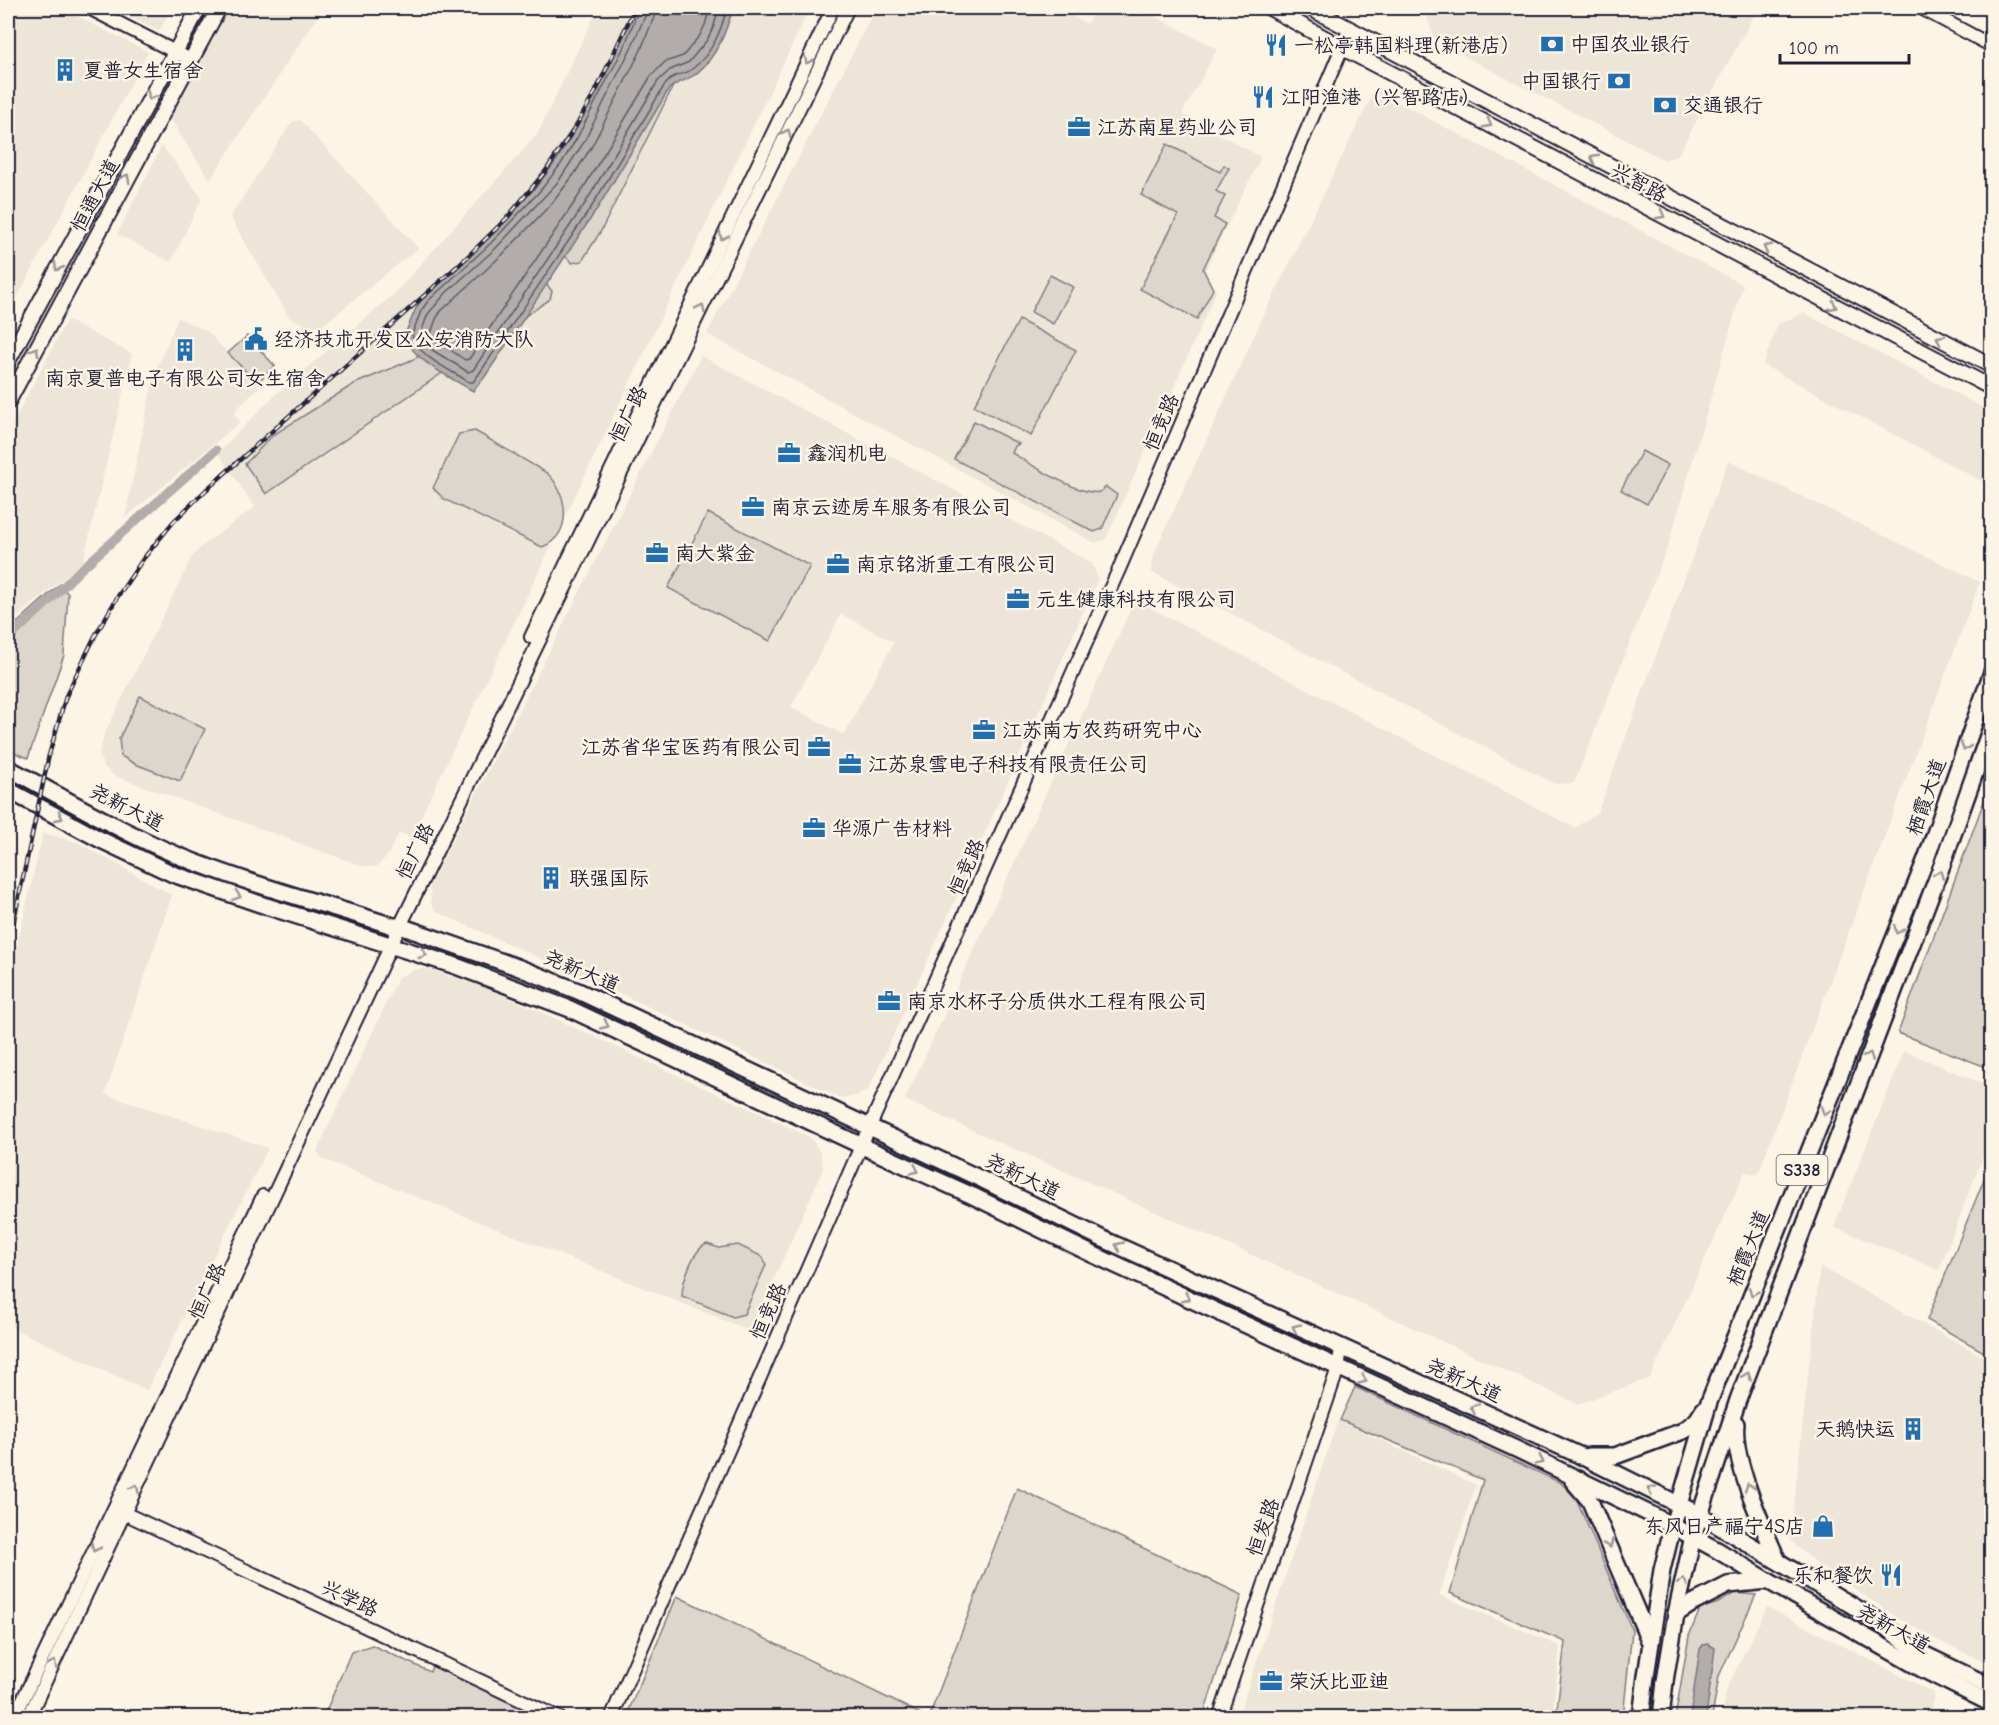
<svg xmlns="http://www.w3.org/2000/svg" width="1999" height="1725" font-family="'Comic Neue','LXGW WenKai TC',sans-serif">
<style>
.built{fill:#ece5d8;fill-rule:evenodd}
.green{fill:#dcd6cc;stroke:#7f7c84;stroke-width:1.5}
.water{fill:#b2adab;stroke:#78757e;stroke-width:1.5}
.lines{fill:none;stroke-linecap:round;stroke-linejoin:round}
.shore{stroke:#5c5a68;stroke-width:1.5}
.canal{stroke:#b2adab;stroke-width:9}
.tertiary-casing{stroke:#22223b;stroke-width:16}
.secondary-casing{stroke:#22223b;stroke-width:18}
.primary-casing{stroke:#22223b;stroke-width:20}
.trunk-casing{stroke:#22223b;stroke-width:20}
.tertiary{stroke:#fcf5e5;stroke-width:12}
.secondary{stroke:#fcf5e5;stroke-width:14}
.primary{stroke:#fcf5e5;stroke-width:15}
.trunk{stroke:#fcf5e5;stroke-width:15}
.rail-casing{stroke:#22223b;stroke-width:4.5}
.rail{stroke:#fcf5e5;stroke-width:2;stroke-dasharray:7;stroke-linecap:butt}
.oneway{stroke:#9a9698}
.labels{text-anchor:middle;stroke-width:5;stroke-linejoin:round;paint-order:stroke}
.shield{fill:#fcf5e5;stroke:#63616e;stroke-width:1.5}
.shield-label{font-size:18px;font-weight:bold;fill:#22223b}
.poi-label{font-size:20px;fill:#22223b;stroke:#fcf5e5;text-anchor:start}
.street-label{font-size:20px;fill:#22223b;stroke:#fcf5e5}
</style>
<rect width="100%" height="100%" fill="#fcf5e5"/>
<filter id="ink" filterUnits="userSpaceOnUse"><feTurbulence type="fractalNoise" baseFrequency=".0167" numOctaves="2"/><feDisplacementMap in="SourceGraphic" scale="12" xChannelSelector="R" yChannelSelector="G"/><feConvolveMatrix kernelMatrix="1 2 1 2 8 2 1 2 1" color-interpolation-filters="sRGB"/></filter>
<g filter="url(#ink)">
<g class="built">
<polygon points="8,8 61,8 148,52 8,315"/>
<polygon points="113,8 172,8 159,31"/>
<polygon points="228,8 323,8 210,180 169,117"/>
<polygon points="598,8 810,8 411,837 399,833 386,857 376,867 362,866 113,775 103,766 99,753 105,733 192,557 202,546 255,507 218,453 275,395 394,294 537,135"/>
<polygon points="876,8 1056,8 1087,24 1096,8 1139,8 1217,49 1182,114 1261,157 1205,270 1216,292 1106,539 1095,543 707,334"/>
<polygon points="1424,8 1758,8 1678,155 1665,160 1435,41"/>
<polygon points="1375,90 1743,285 1669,543 1574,783 1555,784 1152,572 1154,554 1261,321"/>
<polygon points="300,120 418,248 323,325 308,326 289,317 230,217 292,122"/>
<polygon points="162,146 202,198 171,262 117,234"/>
<polygon points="1804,313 1991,412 1991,486 1763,365 1778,324"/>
<polygon points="178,318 207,331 259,387 233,413 240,422 125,518 154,375"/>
<polygon points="67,320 132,354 83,562 8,624 8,432"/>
<path d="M701 356 1092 563 1098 579 948 916 868 1090 856 1096 840 1098 636 1001 437 912 431 904 430 884ZM841 614 894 642 844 735 791 707Z"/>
<polygon points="1728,461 1980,582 1758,1174 1745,1172 1650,1378 1578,1404 1370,1308 905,1100 1135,600 1575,828 1598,812"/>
<polygon points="43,833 77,842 172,895 105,1094 268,1148 147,1390 8,1326 8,986"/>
<polygon points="415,969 428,969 478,985 526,1005 810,1137 820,1152 823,1169 751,1331 323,1159 317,1151 398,978"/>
<polygon points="1904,1051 1991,1087 1991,1135 1939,1270 1834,1227"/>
<polygon points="1820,1267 1991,1361 1991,1665 1935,1639 1892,1614 1816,1563 1790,1540"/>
<polygon points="1338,1420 1476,1485 1439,1595 1560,1646 1552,1717 1238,1717"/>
<polygon points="1767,1607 1934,1693 1930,1717 1722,1717 1726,1690"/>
</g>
<g class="green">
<polygon points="712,8 601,231 582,261 572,263 561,252"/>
<polygon points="1167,144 1220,172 1224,165 1229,168 1216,191 1225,196 1214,218 1225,224 1203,269 1213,289 1197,319 1140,289 1178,215 1141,195"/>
<polygon points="536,272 552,291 550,299 266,494 245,464 273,435 354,384 414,359 486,317"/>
<polygon points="1050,275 1073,287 1053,324 1031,312"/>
<polygon points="1019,320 1076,350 1031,436 974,406"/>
<polygon points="247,336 275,366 257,383 228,353"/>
<path d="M974 421 1019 444 1015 446 1012 453C1028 463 1081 497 1099 492 1102 491 1103 489 1106 487L1117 495 1102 529 1094 532 954 459Z"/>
<path d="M475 431 547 473C568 492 574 536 542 547L444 499 433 488 459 434Z"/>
<polygon points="1642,451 1668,465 1647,504 1621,490"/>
<polygon points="708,513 810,566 770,641 668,588"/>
<polygon points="60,584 68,594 64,655 28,758 8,750 8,631"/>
<polygon points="140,696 205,729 180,781 135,764 121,756 119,739"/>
<polygon points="1991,782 1991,1069 1898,1033"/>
<polygon points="1991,1162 1992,1356 1991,1356 1927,1320"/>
<path d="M707 1244 719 1248 738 1245 763 1257 766 1265 744 1314 733 1317 682 1296C682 1282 693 1249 707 1244Z"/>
<polygon points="1355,1387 1561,1483 1576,1498 1632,1630 1623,1717 1556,1717 1565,1642 1450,1593 1483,1480 1340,1420"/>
<polygon points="1017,1488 1242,1595 1203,1717 929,1717"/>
<polygon points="1735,1593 1756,1595 1719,1676 1712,1717 1675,1718 1689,1636 1700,1609 1718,1603"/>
<polygon points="677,1596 927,1717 626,1717"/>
<polygon points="372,1645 430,1672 434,1661 558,1718 323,1718 351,1652"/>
</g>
<g class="water">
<path d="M634 8H733C726 32 717 56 697 73 688 81 679 80 669 89L597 209 484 378 473 391C452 378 409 359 405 334L416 308 423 297 487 239 536 187 556 161 572 135 619 42Z"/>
<polygon points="1708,1644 1715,1648 1706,1717 1690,1717 1700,1649 1703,1645"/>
</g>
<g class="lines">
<g class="shore">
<path d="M639 8 625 45 577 138 561 164 540 191 491 243 428 301 421 311 412 334C415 355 452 371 469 382H473L479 374 592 206 664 86C667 83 671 78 675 76 681 73 687 74 692 69 712 54 721 31 727 8"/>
<polyline points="647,8 646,14 631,48 584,142 558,182 496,248 446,293 428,314 420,335 421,339 429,348 468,372 473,370 586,202 658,81 670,70 689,62 707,40 713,29 719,8"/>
<polyline points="656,8 654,17 640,52 592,146 575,173 553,202 532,224 502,255 441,311 436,319 430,336 465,360 469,359 578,197 651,76 665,62 683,56 700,35 705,25 710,8"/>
</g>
<polyline class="canal" points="8,639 47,603 79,571 216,450"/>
<g class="tertiary-casing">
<g id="tertiary">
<polyline points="89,8 191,60"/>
<polyline points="1921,8 1992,46"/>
<polyline points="531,637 833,8"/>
<polyline points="124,1513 559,1718"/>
<polyline points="14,1718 263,1196"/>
<polyline points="28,1718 400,926 848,8"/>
<polyline points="611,1718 869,1128 1120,567 1350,29"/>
<polyline points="1219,1718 1338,1368 1341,1349"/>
</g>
</g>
<g class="secondary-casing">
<g id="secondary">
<polyline points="1270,8 1341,47 1992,388"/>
<polyline points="1310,8 1992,366"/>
<polyline points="8,361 199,8"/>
<polyline points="8,402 219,8"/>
</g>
</g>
<g class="primary-casing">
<g id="primary">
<path d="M8 768C64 798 120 831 179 856 248 884 322 903 393 926H400L517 967 578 991 981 1179 1101 1238 1579 1455 1700 1515 1875 1619 1917 1651 1992 1687"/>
<polyline points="8,790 101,840 173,874 266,906 453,965 570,1009 862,1146 973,1196 1094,1255 1516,1449 1654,1516 1717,1550 1768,1581 1922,1669 1992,1704"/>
<path d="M1736 1424C1732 1460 1763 1527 1778 1561"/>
<polyline points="1589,1456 1615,1456 1683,1431 1697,1420 1704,1409"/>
<polyline points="1573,1481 1590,1501 1649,1640"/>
<polyline points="1676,1614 1693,1603 1728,1585 1768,1581"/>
<polyline points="1646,1676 1662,1570 1673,1525 1709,1402 1926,859 1992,672"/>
<polyline points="1665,1681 1676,1614 1693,1536 1738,1400 1942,865 1992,725"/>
</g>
</g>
<g class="trunk-casing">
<g id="trunk">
<polyline points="1641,1718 1646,1676"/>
<polyline points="1661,1718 1665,1681"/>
</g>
</g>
<use href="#tertiary" class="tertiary"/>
<use href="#secondary" class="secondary"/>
<use href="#primary" class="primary"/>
<use href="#trunk" class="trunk"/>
<g class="rail-casing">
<polyline id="rail" points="8,948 49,755 66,696 95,636 118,596 143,559 174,521 206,490 462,262 507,218 545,172 576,126 596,91 635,8"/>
</g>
<use href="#rail" class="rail"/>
</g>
<defs><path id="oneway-chevron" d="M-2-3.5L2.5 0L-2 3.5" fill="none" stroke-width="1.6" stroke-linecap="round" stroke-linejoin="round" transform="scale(1.5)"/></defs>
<g class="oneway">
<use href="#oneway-chevron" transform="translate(808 60) rotate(116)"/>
<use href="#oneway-chevron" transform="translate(151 96) rotate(119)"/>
<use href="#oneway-chevron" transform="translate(1488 124) rotate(28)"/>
<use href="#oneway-chevron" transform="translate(787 133) rotate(-64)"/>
<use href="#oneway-chevron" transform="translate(1594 158) rotate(-152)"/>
<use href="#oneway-chevron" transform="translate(126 178) rotate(-62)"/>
<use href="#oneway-chevron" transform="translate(1661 215) rotate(28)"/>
<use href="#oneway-chevron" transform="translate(723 236) rotate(116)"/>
<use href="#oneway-chevron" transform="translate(1767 248) rotate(-152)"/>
<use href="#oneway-chevron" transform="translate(58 267) rotate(119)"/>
<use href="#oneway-chevron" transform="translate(1833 306) rotate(28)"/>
<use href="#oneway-chevron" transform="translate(701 308) rotate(-64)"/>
<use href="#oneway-chevron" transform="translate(1940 339) rotate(-152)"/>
<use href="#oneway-chevron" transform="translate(35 351) rotate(-62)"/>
<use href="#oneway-chevron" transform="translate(1965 747) rotate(109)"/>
<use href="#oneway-chevron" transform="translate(59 817) rotate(28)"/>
<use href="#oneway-chevron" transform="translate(1939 874) rotate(-69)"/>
<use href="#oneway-chevron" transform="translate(237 896) rotate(19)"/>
<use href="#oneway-chevron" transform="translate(1898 930) rotate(112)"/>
<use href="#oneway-chevron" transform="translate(423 954) rotate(18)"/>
<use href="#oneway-chevron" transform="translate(605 1025) rotate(25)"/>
<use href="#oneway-chevron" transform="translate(1869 1056) rotate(-69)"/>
<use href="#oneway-chevron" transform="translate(1825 1111) rotate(112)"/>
<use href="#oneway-chevron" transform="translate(915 1170) rotate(24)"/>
<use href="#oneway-chevron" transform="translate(1119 1246) rotate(-155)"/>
<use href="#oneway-chevron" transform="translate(1753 1292) rotate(112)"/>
<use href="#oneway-chevron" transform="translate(1186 1298) rotate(25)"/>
<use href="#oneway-chevron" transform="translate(1296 1328) rotate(-155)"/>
<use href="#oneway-chevron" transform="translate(1747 1376) rotate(-69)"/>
<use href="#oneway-chevron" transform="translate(1363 1380) rotate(24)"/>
<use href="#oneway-chevron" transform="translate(1474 1408) rotate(-156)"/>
<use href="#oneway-chevron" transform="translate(1540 1461) rotate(26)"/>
<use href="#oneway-chevron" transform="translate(1749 1487) rotate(-108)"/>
<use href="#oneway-chevron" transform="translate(135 1488) rotate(-65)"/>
<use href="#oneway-chevron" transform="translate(1651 1490) rotate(-154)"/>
<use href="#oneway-chevron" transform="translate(1609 1544) rotate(66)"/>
<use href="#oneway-chevron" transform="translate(95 1548) rotate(116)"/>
<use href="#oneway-chevron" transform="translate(1683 1582) rotate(-77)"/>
<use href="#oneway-chevron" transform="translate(53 1664) rotate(-65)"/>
</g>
</g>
<defs>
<g id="bank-bare" transform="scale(1.8)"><path d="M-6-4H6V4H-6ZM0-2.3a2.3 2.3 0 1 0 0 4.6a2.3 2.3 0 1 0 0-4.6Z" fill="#1f6fb2" stroke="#fcf5e5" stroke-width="2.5" paint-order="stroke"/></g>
<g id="restaurant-bare" transform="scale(1.8)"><path d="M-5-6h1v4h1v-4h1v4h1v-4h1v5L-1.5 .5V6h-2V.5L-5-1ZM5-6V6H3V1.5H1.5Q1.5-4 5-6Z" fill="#1f6fb2" stroke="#fcf5e5" stroke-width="2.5" paint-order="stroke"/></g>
<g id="building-bare" transform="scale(1.8)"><path d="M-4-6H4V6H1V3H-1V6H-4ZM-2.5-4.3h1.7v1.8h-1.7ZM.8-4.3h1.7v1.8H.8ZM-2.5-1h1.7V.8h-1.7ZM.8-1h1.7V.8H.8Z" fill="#1f6fb2" stroke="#fcf5e5" stroke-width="2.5" paint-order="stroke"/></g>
<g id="office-bare" transform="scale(1.8)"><path d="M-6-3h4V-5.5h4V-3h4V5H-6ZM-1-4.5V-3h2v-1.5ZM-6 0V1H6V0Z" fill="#1f6fb2" stroke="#fcf5e5" stroke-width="2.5" paint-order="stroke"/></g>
<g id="civic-bare" transform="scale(1.8)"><path d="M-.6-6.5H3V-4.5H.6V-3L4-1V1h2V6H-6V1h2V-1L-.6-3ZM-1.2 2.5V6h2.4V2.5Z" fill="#1f6fb2" stroke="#fcf5e5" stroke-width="2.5" paint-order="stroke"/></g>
<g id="shop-bare" transform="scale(1.8)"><path d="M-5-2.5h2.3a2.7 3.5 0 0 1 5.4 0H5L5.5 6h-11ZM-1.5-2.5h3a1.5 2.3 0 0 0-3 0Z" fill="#1f6fb2" stroke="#fcf5e5" stroke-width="2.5" paint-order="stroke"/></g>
</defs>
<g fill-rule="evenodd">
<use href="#bank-bare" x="1552" y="44"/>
<use href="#restaurant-bare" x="1276" y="45"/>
<use href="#building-bare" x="65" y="70"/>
<use href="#bank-bare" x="1619" y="81"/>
<use href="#restaurant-bare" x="1263" y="97"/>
<use href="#bank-bare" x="1665" y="105"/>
<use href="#office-bare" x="1079" y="127"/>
<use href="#civic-bare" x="256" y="339"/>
<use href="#building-bare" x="185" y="350"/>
<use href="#office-bare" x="789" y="453"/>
<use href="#office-bare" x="753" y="507"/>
<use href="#office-bare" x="657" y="553"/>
<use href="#office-bare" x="838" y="564"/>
<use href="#office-bare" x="1018" y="599"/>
<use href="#office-bare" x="984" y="730"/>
<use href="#office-bare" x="819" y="747"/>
<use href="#office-bare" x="850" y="764"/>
<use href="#office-bare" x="814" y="828"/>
<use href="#building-bare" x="551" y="878"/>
<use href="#office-bare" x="889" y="1001"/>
<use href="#building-bare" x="1913" y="1429"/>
<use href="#shop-bare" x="1823" y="1526"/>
<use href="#restaurant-bare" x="1891" y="1575"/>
<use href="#office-bare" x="1271" y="1681"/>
</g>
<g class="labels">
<rect class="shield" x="1776.5" y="1155" width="51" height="30" rx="4.5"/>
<g class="shield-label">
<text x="1802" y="1176">S338</text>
</g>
<g class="poi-label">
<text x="1570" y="51">中国农业银行</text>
<text x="1294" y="52">一松亭韩国料理(新港店)</text>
<text x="83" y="77">夏普女生宿舍</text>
<text x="1601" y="88" text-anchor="end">中国银行</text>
<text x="1281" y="104">江阳渔港（兴智路店）</text>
<text x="1683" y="112">交通银行</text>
<text x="1097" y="134">江苏南星药业公司</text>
<text x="274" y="346">经济技术开发区公安消防大队</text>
<text x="185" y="385" text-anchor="middle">南京夏普电子有限公司女生宿舍</text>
<text x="807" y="460">鑫润机电</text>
<text x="771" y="514">南京云迹房车服务有限公司</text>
<text x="675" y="560">南大紫金</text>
<text x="856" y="571">南京铭浙重工有限公司</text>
<text x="1036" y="606">元生健康科技有限公司</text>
<text x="1002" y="737">江苏南方农药研究中心</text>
<text x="801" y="754" text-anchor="end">江苏省华宝医药有限公司</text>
<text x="868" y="771">江苏泉雪电子科技有限责任公司</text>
<text x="832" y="835">华源广告材料</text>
<text x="569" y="885">联强国际</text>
<text x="907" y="1008">南京水杯子分质供水工程有限公司</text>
<text x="1895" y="1436" text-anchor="end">天鹅快运</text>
<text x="1805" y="1533" text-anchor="end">东风日产福宁4S店</text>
<text x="1873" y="1582" text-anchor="end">乐和餐饮</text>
<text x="1289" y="1688">荣沃比亚迪</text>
</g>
<g class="street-label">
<text transform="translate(1639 182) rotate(28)" y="7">兴智路</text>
<text transform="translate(95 195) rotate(-62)" y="7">恒通大道</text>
<text transform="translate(628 414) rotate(-64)" y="7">恒广路</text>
<text transform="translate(1161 422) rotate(-67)" y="7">恒竞路</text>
<text transform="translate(1926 797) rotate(-71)" y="7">栖霞大道</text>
<text transform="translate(127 807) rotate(27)" y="7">尧新大道</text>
<text transform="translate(415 851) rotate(-64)" y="7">恒广路</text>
<text transform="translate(966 867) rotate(-66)" y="7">恒竞路</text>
<text transform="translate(582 971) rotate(23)" y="7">尧新大道</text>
<text transform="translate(1023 1176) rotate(26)" y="7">尧新大道</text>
<text transform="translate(1748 1248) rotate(-68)" y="7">栖霞大道</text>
<text transform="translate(207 1291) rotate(-65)" y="7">恒广路</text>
<text transform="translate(768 1311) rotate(-66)" y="7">恒竞路</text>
<text transform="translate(1464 1380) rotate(24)" y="7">尧新大道</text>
<text transform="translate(1263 1527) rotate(-71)" y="7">恒发路</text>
<text transform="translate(350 1598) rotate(25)" y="7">兴学路</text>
<text transform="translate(1894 1628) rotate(29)" y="7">尧新大道</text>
</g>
</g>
<rect width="1999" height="1725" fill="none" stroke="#fcf5e5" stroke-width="30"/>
<rect x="15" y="15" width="1969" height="1695" fill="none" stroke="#22223b" stroke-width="2" filter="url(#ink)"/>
<path d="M1780 54v9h129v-9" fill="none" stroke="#22223b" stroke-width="3"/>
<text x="1789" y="54" font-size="18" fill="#22223b" stroke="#fcf5e5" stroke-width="4.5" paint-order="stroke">100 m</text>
</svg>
